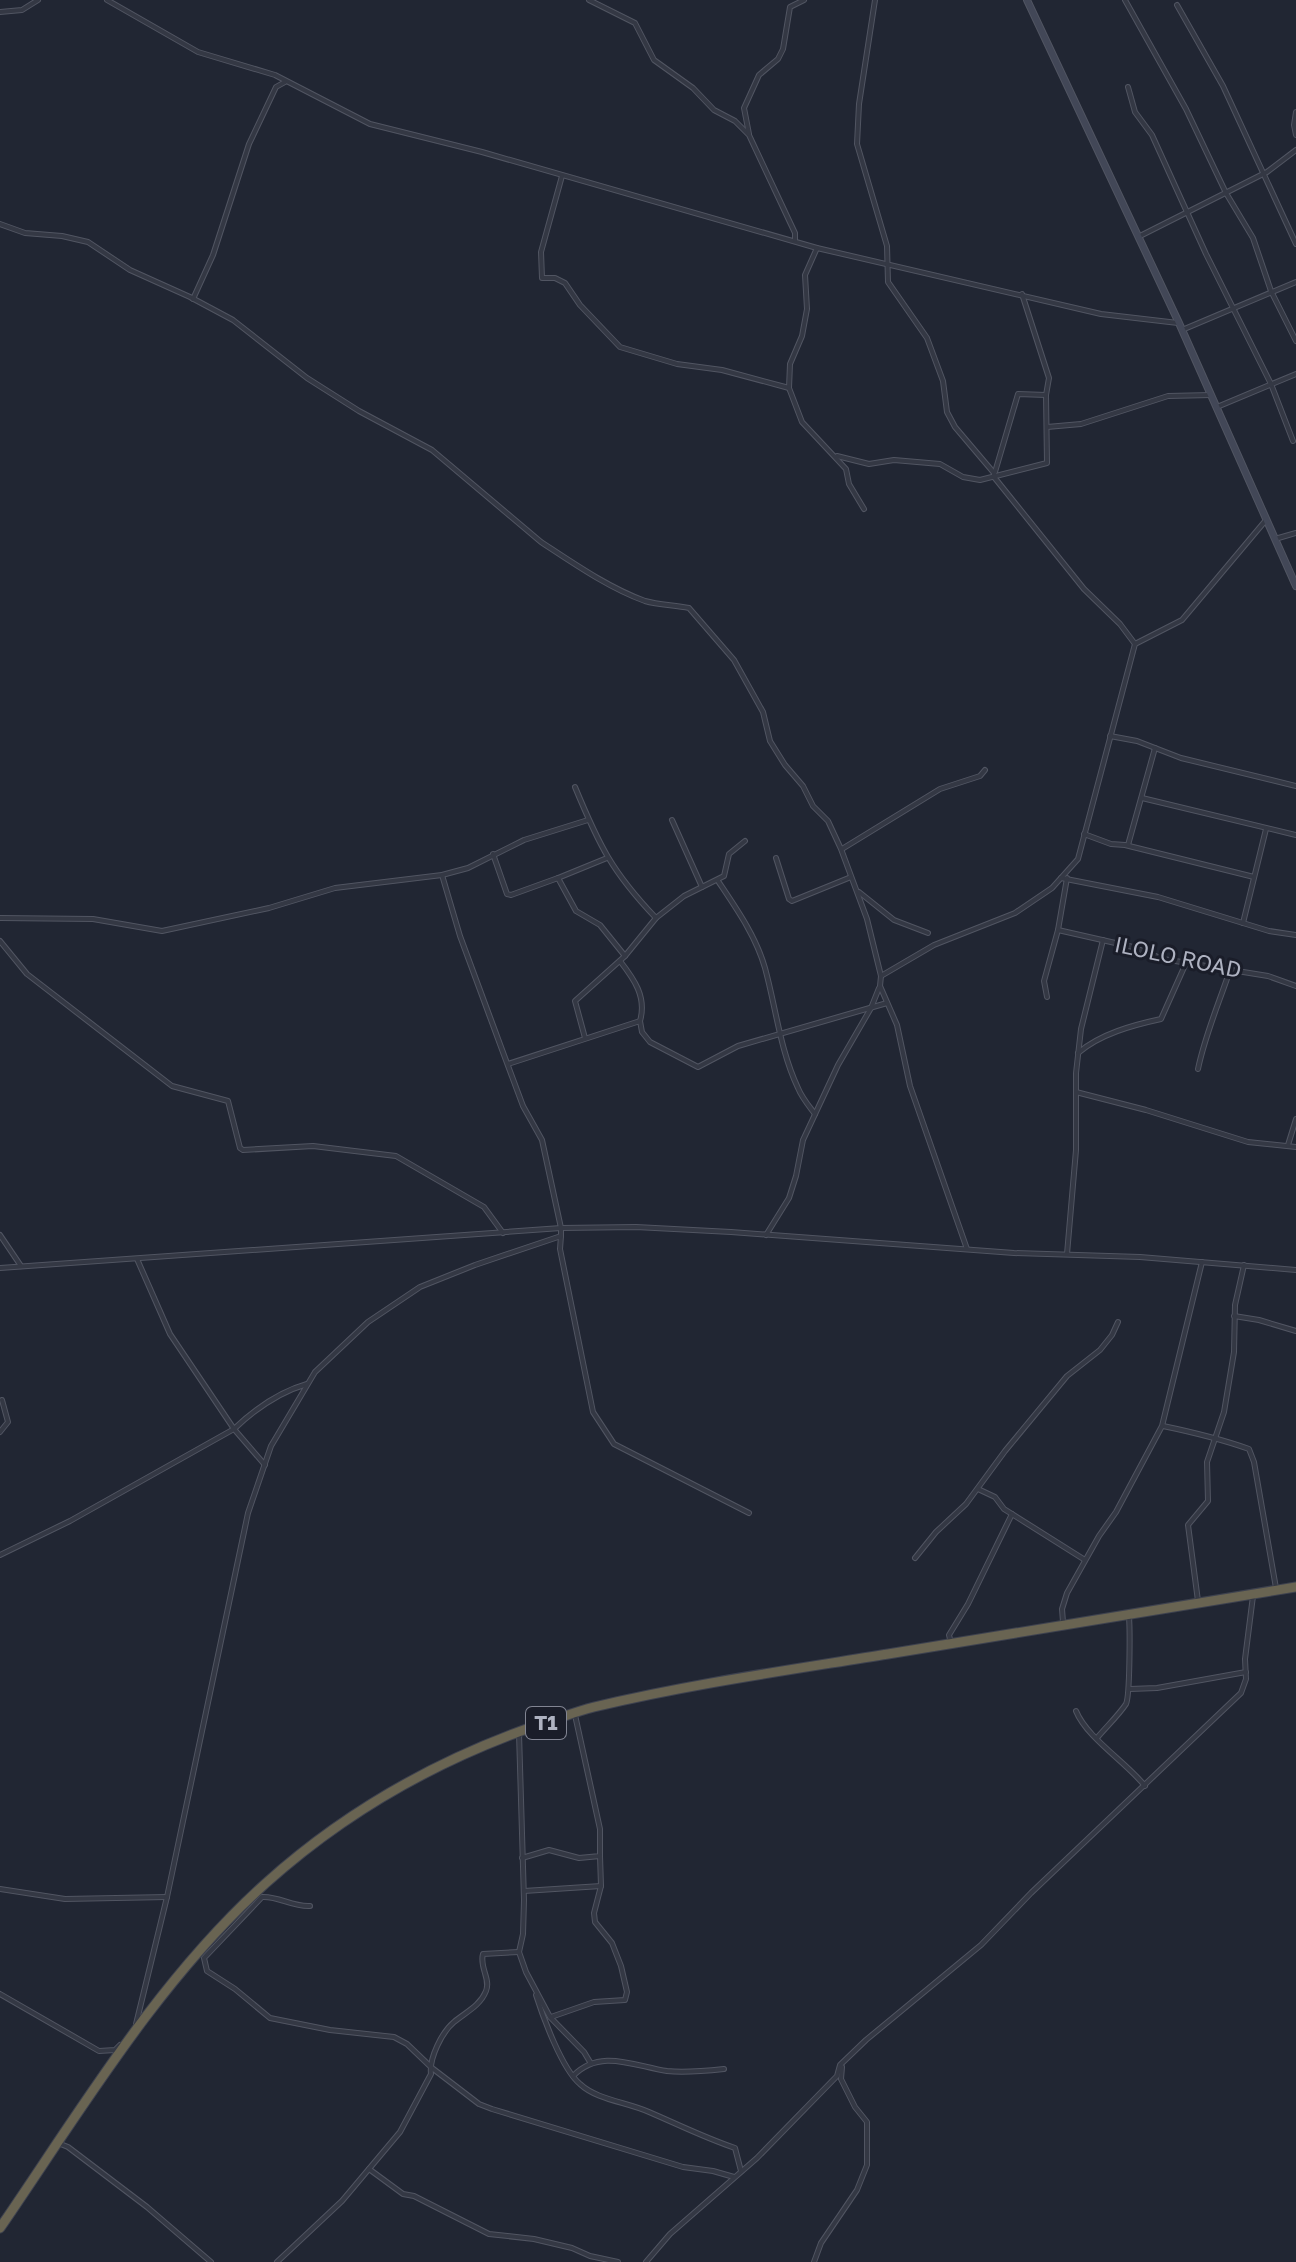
<svg xmlns="http://www.w3.org/2000/svg" width="1296" height="2262" font-family="'Golos Text',sans-serif">
<style>
.lines{fill:none;stroke-linecap:round;stroke-linejoin:round}
.street-casing{stroke:#515562;stroke-width:6}
.secondary-casing{stroke:#515562;stroke-width:8}
.highway-casing{stroke:#3e424f;stroke-width:11}
.street{stroke:#343844;stroke-width:4}
.secondary{stroke:#424757;stroke-width:6}
.highway{stroke:#696452;stroke-width:9}
.labels{text-anchor:middle;stroke-width:6;stroke-linejoin:round;paint-order:stroke}
.shield{fill:#1a1d29;stroke:#828593;stroke-width:2}
.shield-label{font-size:20px;font-weight:bold;fill:#aeb2c1}
.street-label{font-size:22px;fill:#aeb2c1;stroke:#1a1d29}
</style>
<rect width="100%" height="100%" fill="#212633"/>
<g class="lines">
<g class="street-casing">
<g id="street">
<polyline points="107,0 198,52 275,75 370,124 482,152 817,248 1101,314 1178,323"/>
<polyline points="589,0 635,23 654,60 693,88 714,110 735,121 749,135 795,233 795,240"/>
<polyline points="875,0 859,104 857,144 887,246 888,282 927,338 943,381 947,412 955,427 994,473 994,477 1084,589 1120,624 1135,644"/>
<polyline points="1125,0 1186,109 1226,193 1253,238 1271,291 1296,341"/>
<polyline points="1177,5 1223,86 1296,244"/>
<polyline points="0,12 22,10 38,0"/>
<polyline points="1128,87 1135,112 1152,135 1206,254 1271,384 1293,441"/>
<polyline points="1296,112 1294,125 1296,135"/>
<polyline points="749,134 744,108 759,75 778,59 783,49 790,7 804,0"/>
<polyline points="562,176 541,252 542,278 555,278 565,283 580,305 620,347 677,364 722,370 789,388"/>
<path d="M0 224 25 233 62 236 88 242 130 270 190 297 233 320 307 378 359 411 432 450 541 542C573 563 609 588 645 601 659 605 675 605 689 608L734 660 763 712 770 741 785 765 803 786 813 806 828 821 841 849 867 919 881 976"/>
<polyline points="1138,237 1267,172 1296,150"/>
<polyline points="817,248 805,275 807,309 802,336 790,364 789,388 802,422 846,469 849,484 864,509"/>
<polyline points="193,299 213,255 249,144 276,87 285,82"/>
<polyline points="1182,330 1296,282"/>
<polyline points="1217,407 1296,374"/>
<polyline points="1047,427 1081,424 1168,396 1211,395"/>
<polyline points="837,456 869,464 894,460 940,464 963,477 980,480 1047,463 1046,395 1049,378 1022,294"/>
<polyline points="995,472 1018,394 1046,395"/>
<polyline points="1275,539 1296,533"/>
<polyline points="1110,736 1137,741 1181,758 1296,786"/>
<path d="M575 787C599 845 612 872 656 918L684 896 724 876 729 854 745 841"/>
<polyline points="1142,798 1296,835"/>
<polyline points="672,820 702,887"/>
<polyline points="1084,834 1111,844 1125,845 1254,877"/>
<polyline points="1128,845 1155,748"/>
<polyline points="842,849 940,789 980,776 985,770"/>
<polyline points="493,854 507,894 511,895 558,878 576,911 600,925 625,956"/>
<polyline points="776,858 789,899 792,901 851,877"/>
<polyline points="558,878 607,858"/>
<polyline points="1061,878 1158,897 1269,931 1296,935"/>
<path d="M718 881C736 908 756 936 765 968 776 1008 780 1050 798 1088 802 1098 809 1106 815 1114"/>
<polyline points="859,892 894,920 928,933"/>
<polyline points="0,918 93,919 162,931 269,908 335,888 442,875 468,868 524,840 588,820"/>
<polyline points="1243,923 1266,829"/>
<polyline points="1058,930 1133,947 1163,959 1268,976 1296,986"/>
<polyline points="0,941 27,974 172,1086 228,1101 240,1148 243,1150 313,1146 396,1156 484,1207 503,1233"/>
<path d="M620 961C634 979 647 997 640 1021"/>
<polyline points="1047,997 1044,981 1058,930 1067,878"/>
<polyline points="585,1038 575,1001 625,956 656,918"/>
<path d="M1078 1053C1100 1034 1133 1025 1161 1019L1186 963"/>
<polyline points="508,1064 640,1021 642,1032 650,1042 698,1067 738,1046 887,1003"/>
<path d="M1198 1069C1205 1035 1219 1003 1230 970"/>
<polyline points="1076,1092 1146,1110 1248,1142 1296,1147"/>
<polyline points="1288,1145 1296,1119"/>
<polyline points="0,1235 21,1266"/>
<polyline points="766,1235 789,1198 796,1176 803,1140 838,1065 871,1008 879,988"/>
<polyline points="561,1236 560,1249 593,1412 614,1444 749,1513"/>
<polyline points="967,1249 910,1086 897,1025 880,986 881,976 934,945 1015,913 1052,888 1078,859 1135,644 1182,620 1266,520"/>
<polyline points="1067,1254 1076,1150 1076,1073 1081,1029 1103,940"/>
<polyline points="137,1259 170,1334 234,1429 265,1465"/>
<polyline points="0,1268 561,1228 542,1140 523,1106 504,1055 460,936 442,875"/>
<polyline points="1234,1316 1259,1320 1296,1331"/>
<path d="M1163 1426C1192 1432 1221 1439 1249 1449L1254 1462 1276 1588"/>
<polyline points="0,1432 8,1422 2,1400"/>
<polyline points="978,1489 995,1497 1004,1509 1085,1560"/>
<path d="M0 1555 70 1521 234 1429C255 1409 279 1392 307 1384"/>
<polyline points="915,1558 936,1532 966,1504 1005,1451 1067,1376 1100,1350 1112,1335 1118,1322"/>
<polyline points="1198,1601 1188,1525 1208,1501 1207,1462 1224,1412 1234,1352 1235,1305 1244,1265"/>
<polyline points="1063,1622 1062,1609 1067,1593 1099,1536 1116,1512 1162,1426 1202,1262"/>
<polyline points="951,1643 949,1635 968,1604 1012,1514"/>
<polyline points="1130,1689 1157,1688 1246,1672"/>
<path d="M1076 1711C1087 1738 1126 1762 1145 1786"/>
<polyline points="519,1733 524,1900 523,1934 519,1952 526,1972 550,2017 584,2052 590,2062"/>
<path d="M1097 1738C1106 1727 1118 1716 1126 1704 1130 1696 1130 1630 1129 1617"/>
<polyline points="522,1858 549,1850 579,1858 600,1856 600,1829 575,1715"/>
<polyline points="0,1889 65,1899 167,1897"/>
<polyline points="524,1891 601,1886"/>
<path d="M310 1906C292 1907 279 1896 262 1897L204 1958 207 1971 235 1989 270 2018 330 2030 394 2037 407 2044 432 2068 479 2104 492 2109 683 2167 713 2171 734 2177"/>
<polyline points="0,1994 99,2051 115,2050 120,2045"/>
<path d="M536 1995C543 2017 562 2069 580 2084 597 2100 627 2102 649 2112 677 2124 705 2138 735 2148L741 2171"/>
<polyline points="551,2017 594,2002 625,2000 627,1992 621,1966 612,1943 595,1922 594,1913 601,1886 600,1856"/>
<polyline points="136,2024 167,1897 248,1513 271,1446 315,1372 368,1322 420,1287 475,1265 561,1236 561,1228 636,1227 731,1232 1014,1253 1140,1257 1296,1270"/>
<path d="M573 2076C600 2048 634 2066 667 2071 686 2073 705 2071 724 2069"/>
<polyline points="58,2143 68,2147 147,2207 211,2262"/>
<polyline points="369,2169 403,2194 414,2196 489,2234 534,2239 572,2248 590,2256 618,2262"/>
<path d="M277 2262 342 2201 400 2132 431 2074C429 2058 442 2032 454 2022 466 2012 480 2006 486 1991 491 1979 479 1967 483 1954L519 1952"/>
<polyline points="646,2262 670,2234 757,2158 837,2076 840,2065 866,2040 981,1945 1031,1893 1241,1693 1246,1679 1245,1659 1253,1596"/>
<polyline points="814,2262 821,2243 857,2190 867,2165 867,2122 855,2107 841,2079 842,2067"/>
</g>
</g>
<g class="secondary-casing">
<polyline id="secondary" points="1027,0 1179,323 1296,586"/>
</g>
<g class="highway-casing">
<path id="highway" d="M0 2228C81 2110 158 1980 266 1883 345 1812 435 1761 535 1726 555 1720 574 1712 594 1707 690 1684 790 1670 888 1654 1024 1631 1160 1609 1296 1587"/>
</g>
<use href="#street" class="street"/>
<use href="#secondary" class="secondary"/>
<use href="#highway" class="highway"/>
</g>
<g class="labels">
<rect class="shield" x="526" y="1707" width="40" height="32" rx="6"/>
<g class="shield-label">
<text x="546" y="1730">T1</text>
</g>
<g class="street-label">
<text transform="translate(1178 957) rotate(12)" y="8">ILOLO ROAD</text>
</g>
</g>
</svg>
